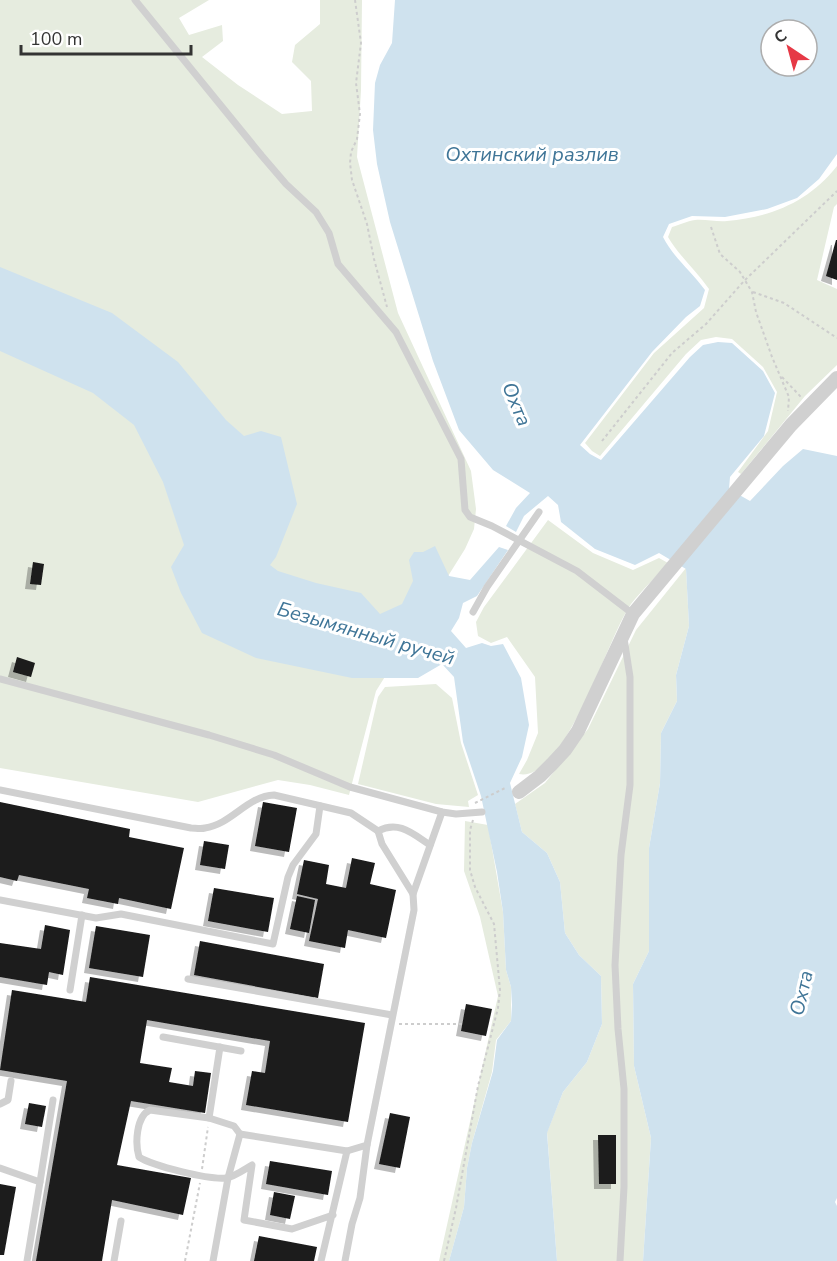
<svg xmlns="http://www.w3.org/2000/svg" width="837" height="1261" font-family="'Nunito Sans',sans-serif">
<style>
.green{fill:#e6ecdf}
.water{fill:#cfe2ee;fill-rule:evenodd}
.building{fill:#1a1a1a;filter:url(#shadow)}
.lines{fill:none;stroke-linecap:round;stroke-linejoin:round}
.path{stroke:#cdcdcd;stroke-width:2;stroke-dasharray:3 3;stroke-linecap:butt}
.service{stroke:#d0d0d0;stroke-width:7}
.minor{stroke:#d0d0d0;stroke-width:14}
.labels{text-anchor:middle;stroke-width:6;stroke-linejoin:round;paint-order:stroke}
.water-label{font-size:20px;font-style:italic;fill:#3f7597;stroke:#fff}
</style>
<defs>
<filter id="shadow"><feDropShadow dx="-5" dy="5" stdDeviation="0" flood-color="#0004"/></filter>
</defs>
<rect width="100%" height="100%" fill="#fff"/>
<g class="green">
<polygon points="0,0 209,0 179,18 189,35 222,25 223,41 202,57 238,85 282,114 312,111 311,81 292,62 295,45 320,24 320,0 362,0 361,90 357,157 398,313 471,471 476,509 474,529 465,549 376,691 349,795 310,785 278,780 198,802 0,768"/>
<path d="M837 166V204L834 207 817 280 837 289V365L805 396 741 474 738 472 768 431 777 392 763 367 732 339 716 337 701 340 686 354 600 456 592 451 585 443 654 353 704 308 709 289C696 270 679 256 668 237L672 227C679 225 687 221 695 220 705 219 717 222 727 221 771 217 809 202 837 166Z"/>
<path d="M548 520 593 553 633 570 659 558 668 563C656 577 642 590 631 604 608 636 565 783 519 774L527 760 538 733 535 677 507 637 491 643 478 636 476 622 484 607Z"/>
<polygon points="686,568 689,626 676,675 677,701 661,733 660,783 649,848 649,951 633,984 634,1066 651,1138 643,1261 557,1261 547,1132 563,1092 587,1062 602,1024 601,976 579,955 565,933 560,882 547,853 522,832 515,804 545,783 588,729 636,630"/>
<polygon points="436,684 452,698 461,743 478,795 468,801 469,807 436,804 358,784 378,697 385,687"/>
<polygon points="465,821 488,825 503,912 506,970 511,987 511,1021 496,1040 492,1072 472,1143 467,1168 464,1207 449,1261 439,1261 498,996 480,917 464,871"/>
</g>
<g class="water">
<path d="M395 0H837V154L819 179 797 198 767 209 725 217 692 216 669 224 663 237C673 257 691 271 705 290L700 306 686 317 652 352 580 445 590 454 601 460 690 357 703 345 718 342 732 343 763 371 775 393 764 436 730 477 729 489 750 501 783 466 803 449 837 456V1198L835 1202 837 1206V1261H643L651 1138 634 1066 633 984 649 951V848L660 783 661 733 677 701 676 675 689 626 686 569 659 553 635 565 595 549 561 522 558 505 548 496 524 516 516 532 506 526 516 508 530 493 493 470 459 430 433 361 390 222 377 164 373 130 375 83 380 65 392 43ZM771 30H807V66H771Z"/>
<polygon points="0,267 112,313 178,362 226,420 244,436 261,431 281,437 297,504 276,557 270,565 278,571 316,583 361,593 380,614 402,604 413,581 409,560 414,552 423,552 435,546 449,576 470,580 499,547 508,550 477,596 463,603 459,618 451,631 466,648 482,643 491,646 503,644 521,678 529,725 522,757 510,783 522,832 547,853 560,882 565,933 579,955 601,976 602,1024 587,1062 563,1092 547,1133 557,1261 449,1261 464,1207 467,1168 472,1143 493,1071 497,1040 511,1021 512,1005 511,987 506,970 503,912 497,872 481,796 463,742 454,677 442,664 418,678 352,678 256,658 202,633 181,593 171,567 184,545 163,482 134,425 93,393 0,351"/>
</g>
<g class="building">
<polygon points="836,240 837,240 837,280 826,276"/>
<polygon points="33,562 44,564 41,585 30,584"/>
<polygon points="17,657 35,663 31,677 13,672"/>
<polygon points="0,802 130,829 129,837 184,848 171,909 119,898 118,904 87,898 89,889 19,875 17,881 0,877"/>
<polygon points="263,802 297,808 289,852 255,846"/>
<polygon points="204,841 229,845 225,869 200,865"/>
<polygon points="352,858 375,863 370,884 396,890 386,938 348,930 345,948 309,941 318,899 297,894 304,860 329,865 326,884 346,888"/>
<polygon points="214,888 274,898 268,932 208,921"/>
<polygon points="297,896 315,900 309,933 290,929"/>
<polygon points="45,925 70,930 63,975 49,972 47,985 0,977 0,943 41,949"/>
<polygon points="96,926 150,935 143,977 89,968"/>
<polygon points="200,941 324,964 318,998 194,975"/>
<polygon points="90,977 365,1023 348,1122 246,1105 252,1071 265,1073 270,1041 147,1020 140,1063 172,1068 169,1082 193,1086 195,1071 211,1073 205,1113 131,1101 117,1165 191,1178 183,1215 112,1200 102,1261 36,1261 67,1081 0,1070 12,990 86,1002"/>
<polygon points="466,1004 492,1009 486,1036 461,1031"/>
<polygon points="29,1103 46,1106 42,1127 25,1124"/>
<polygon points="390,1113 410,1117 400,1168 379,1164"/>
<polygon points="598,1135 616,1135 616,1184 599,1184"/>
<polygon points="270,1161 332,1171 328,1195 266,1184"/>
<polygon points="0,1184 16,1187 4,1255 0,1255"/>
<polygon points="274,1192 295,1196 290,1219 270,1215"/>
<polygon points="259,1236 317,1247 314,1261 254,1261"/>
</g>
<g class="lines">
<g class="path">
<polyline points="355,0 361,43 356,83 360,114 357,139 351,152 350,163 352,180 367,224 374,259 387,307"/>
<polyline points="711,227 720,254 740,272 752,292 756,312 772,357 789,397 788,411"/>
<polyline points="753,292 784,303 837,338"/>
<polyline points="782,377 801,397"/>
<polyline points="602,441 672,353 706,324 744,281 837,191"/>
<polyline points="475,803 507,787"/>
<polyline points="399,1024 463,1024"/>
<polyline points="202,1169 208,1127"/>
<polyline points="185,1261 200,1183"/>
<polyline points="444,1261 456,1208 478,1086 498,1008 500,990 494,924 475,887 470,870 470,830 473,820"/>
</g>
<g class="service">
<polyline points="135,0 262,156 286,184 316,212 329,233 338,264 396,332 461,459 465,510 470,517 492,526 577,571 633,614"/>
<polyline points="473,612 487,587 539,512"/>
<polyline points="0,679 209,735 274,755 350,787 442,812 456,814 482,812"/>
<path d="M0 790 191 828C195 828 201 829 205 828 232 824 247 796 274 795L351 813 378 831C399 820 413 834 430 845"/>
<polyline points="413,894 442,812"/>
<polyline points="0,900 96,918 121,914 273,944 288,877 293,865 316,834 320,806"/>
<polyline points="188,979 392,1015"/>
<polyline points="70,990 82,915"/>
<polyline points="163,1037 241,1051"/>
<polyline points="0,1104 8,1100 11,1081"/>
<polyline points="209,1118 220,1047"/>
<path d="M240 1134 234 1126 209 1118 150 1110C136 1116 135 1144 139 1157 153 1166 209 1180 226 1178 234 1177 245 1169 252 1165L244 1220 292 1229 333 1215"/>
<polyline points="0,1168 40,1182 27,1261"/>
<polyline points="40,1182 53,1100"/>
<polyline points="114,1261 121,1221"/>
<polyline points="213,1261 228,1178 240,1134 347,1151 367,1145 414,910 413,894 382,844 378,831"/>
<polyline points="321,1261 347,1151"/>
<polyline points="345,1261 352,1224 360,1198 367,1145"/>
<polyline points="620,1261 624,1187 624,1089 618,1029 615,965 621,855 630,785 630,677 624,638"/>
</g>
<polyline class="minor" points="519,792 540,776 552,764 565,750 578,731 633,614 791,425 837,378"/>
</g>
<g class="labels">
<g class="water-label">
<text x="532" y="161">Охтинский разлив</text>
<text transform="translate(517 404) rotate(67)" y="7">Охта</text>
<text transform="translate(366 633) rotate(16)" y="7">Безымянный ручей</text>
<text transform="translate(801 993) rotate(-77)" y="7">Охта</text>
</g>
</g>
<g transform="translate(789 48) rotate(324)"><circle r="28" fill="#ffffff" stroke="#adadad" stroke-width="1.5"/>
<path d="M0-4.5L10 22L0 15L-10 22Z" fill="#e63946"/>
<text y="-9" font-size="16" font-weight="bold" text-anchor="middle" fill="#333333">С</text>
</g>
<path d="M21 45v9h170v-9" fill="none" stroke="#333333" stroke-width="3"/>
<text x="30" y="45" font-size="18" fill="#333333" stroke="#ffffff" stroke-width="4.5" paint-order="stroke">100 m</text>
</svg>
